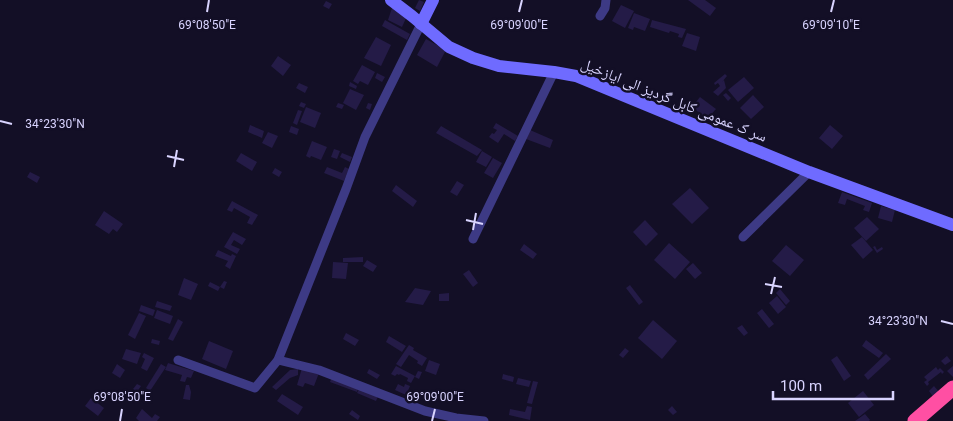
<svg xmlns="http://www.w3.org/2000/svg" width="953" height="421" font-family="Roboto,'Noto Naskh Arabic',sans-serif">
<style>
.building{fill:#241b47}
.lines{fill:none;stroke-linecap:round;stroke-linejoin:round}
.street{stroke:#3d3a85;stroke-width:9}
.secondary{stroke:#6f6bff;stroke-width:12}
.highway{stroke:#ff4fa3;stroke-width:15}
.ticks{fill:none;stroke:#d9d4ff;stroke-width:2}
.labels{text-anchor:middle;stroke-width:5;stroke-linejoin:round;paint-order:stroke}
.street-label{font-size:15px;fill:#d9d4ff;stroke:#130f26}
.ticks-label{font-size:12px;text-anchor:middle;fill:#d9d4ff;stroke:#130f26;stroke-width:5;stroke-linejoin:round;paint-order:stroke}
</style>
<rect width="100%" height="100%" fill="#130f26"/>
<g class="building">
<polygon points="419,0 424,2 420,11 415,8"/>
<polygon points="688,0 705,0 716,8 710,16"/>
<polygon points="326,1 332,4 329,9 323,6"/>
<polygon points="393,5 407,16 402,27 388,20"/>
<polygon points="621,5 634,11 625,28 612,21"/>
<polygon points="634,13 650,19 645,31 634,27 633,30 628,28"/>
<polygon points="385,20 410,34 407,40 382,26"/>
<polygon points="652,20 686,29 682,38 678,37 679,34 670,31 669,33 650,27"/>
<polygon points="687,33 700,37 696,51 682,46"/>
<polygon points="376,37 391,45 381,66 364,58"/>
<polygon points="426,39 446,50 437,67 417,55"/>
<polygon points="278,56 291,65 283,76 271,66"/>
<polygon points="362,65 375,72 368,85 360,81 358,84 353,81"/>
<polygon points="377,73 385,77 382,82 375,78"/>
<polygon points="725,74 727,76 722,82 724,80 726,88 718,96 713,92 720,86 718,83 715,85 714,83"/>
<polygon points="744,77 754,88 738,102 728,90"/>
<polygon points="350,82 357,86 356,89 349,86"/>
<polygon points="299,83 308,87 305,93 296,88"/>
<polygon points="350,89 364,95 356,110 343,103"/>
<polygon points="726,93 731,98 728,101 723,95"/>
<polygon points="753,95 764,107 751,119 740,108"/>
<polygon points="700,97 716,109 707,119 692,107"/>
<polygon points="301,102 306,104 304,108 299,106"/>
<polygon points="338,103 344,105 342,109 336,107"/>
<polygon points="368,103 372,104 370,110 366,108"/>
<polygon points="306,107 321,113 315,128 300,122"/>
<polygon points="298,110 302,111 297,125 293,123"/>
<polygon points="496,123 518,136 515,141 504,134 498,143 489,137 492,133 494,134 497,130 493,128"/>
<polygon points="250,125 264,131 262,138 248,132"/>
<polygon points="830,125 843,136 832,149 819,138"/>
<polygon points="291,126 299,129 297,135 289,132"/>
<polygon points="441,126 482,150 477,156 436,133"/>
<polygon points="530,130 553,140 550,148 526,139"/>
<polygon points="268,132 278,136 272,148 262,143"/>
<polygon points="312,141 327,147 321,160 311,156 310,158 306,156"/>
<polygon points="334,149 340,151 337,159 331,157"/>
<polygon points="482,151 492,157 486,167 476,162"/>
<polygon points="241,153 257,162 252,171 236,161"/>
<polygon points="342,153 352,157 350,162 340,157"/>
<polygon points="493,158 502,163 493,178 484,173"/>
<polygon points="327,167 342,173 345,167 349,169 344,181 324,173"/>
<polygon points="275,168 282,172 279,177 272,173"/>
<polygon points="30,172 40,177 37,183 27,177"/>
<polygon points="457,181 464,185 457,196 450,192"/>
<polygon points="396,185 417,201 413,207 392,191"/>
<polygon points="690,188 709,208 692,224 672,204"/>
<polygon points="842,192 872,203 869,212 863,210 865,206 847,199 845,205 838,203"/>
<polygon points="232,201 258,215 252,225 247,223 250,217 234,208 232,212 227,210"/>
<polygon points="881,206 895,210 892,222 878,218"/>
<polygon points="104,211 123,224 117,232 113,229 109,234 95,225"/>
<polygon points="867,217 879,229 866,241 854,228"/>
<polygon points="645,220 658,234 646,246 633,232"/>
<polygon points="233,232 246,239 242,245 234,240 231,245 240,249 237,254 224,247"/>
<polygon points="862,237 873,250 863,259 851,245"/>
<polygon points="669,243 690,262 675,279 654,260"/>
<polygon points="524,244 537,254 533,259 520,250"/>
<polygon points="786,245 804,260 790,276 772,261"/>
<polygon points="875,246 877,250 882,247 883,249 877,253 873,247"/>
<polygon points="218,250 231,256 232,254 236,256 230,269 225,266 228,261 215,256"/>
<polygon points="363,257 363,262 343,262 343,258"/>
<polygon points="367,260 377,266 373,272 363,266"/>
<polygon points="333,262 348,263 346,279 332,278"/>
<polygon points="693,263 702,273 695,279 686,269"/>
<polygon points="469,270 478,283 473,287 463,274"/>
<polygon points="184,278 198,284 191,300 178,295"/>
<polygon points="224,281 227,282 224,289 220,287"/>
<polygon points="210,282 220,287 218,291 208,286"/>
<polygon points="630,285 643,302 639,305 626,288"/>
<polygon points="415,288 431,291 423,305 405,302"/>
<polygon points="780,289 790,301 786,305 776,293"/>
<polygon points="449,293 449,301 439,301 439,294"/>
<polygon points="777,296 786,307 778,314 769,303"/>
<polygon points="157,301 172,306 170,311 155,307"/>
<polygon points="141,305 155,310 153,316 139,311"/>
<polygon points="762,309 774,324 769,328 757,313"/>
<polygon points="157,310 173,316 170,324 154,318"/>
<polygon points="139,313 146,316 135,339 128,335"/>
<polygon points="178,319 183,322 173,341 168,339"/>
<polygon points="653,320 677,341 662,359 638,338"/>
<polygon points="742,325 748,333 744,336 737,328"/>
<polygon points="346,333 359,340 355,346 343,339"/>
<polygon points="389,336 406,346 402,352 386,342"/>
<polygon points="152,339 160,341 159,345 151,343"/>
<polygon points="866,340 883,353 879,358 862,346"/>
<polygon points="209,341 233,351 226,369 202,359"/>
<polygon points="409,345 414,348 413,350 427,358 422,366 417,363 418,361 409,355 401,367 396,364"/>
<polygon points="625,348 629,351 623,358 619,355"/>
<polygon points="126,349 141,353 137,364 122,359"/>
<polygon points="144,353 154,358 147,371 141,368 145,359 142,357"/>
<polygon points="886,354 891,359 868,380 864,375"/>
<polygon points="837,356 851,376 844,381 831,360"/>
<polygon points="947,356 951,361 945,365 941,361"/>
<polygon points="429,360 440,364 436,375 425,371"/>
<polygon points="168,363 194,371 191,378 187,377 185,382 180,381 182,375 165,370"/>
<polygon points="117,364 125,370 120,378 112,373"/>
<polygon points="161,364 166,367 150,391 146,388"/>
<polygon points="396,366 415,376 411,383 407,381 408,378 400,374 399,375 397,374 395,376 391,374"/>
<polygon points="953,366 953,377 947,371"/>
<polygon points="936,367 938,370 940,368 944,372 942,374 941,372 928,382 929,384 927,386 924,382 927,380 924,377"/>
<polygon points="302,368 319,373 314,386 305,383 303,387 297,385"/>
<polygon points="298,369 298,375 290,378 276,390 272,387 290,370"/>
<polygon points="369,369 380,375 377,379 367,373"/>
<polygon points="418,371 422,372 419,379 415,377"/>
<polygon points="503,374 514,377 513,382 502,379"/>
<polygon points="332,377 359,386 357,392 330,382"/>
<polygon points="518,378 531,381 529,387 516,384"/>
<polygon points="533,381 538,382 532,404 527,403"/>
<polygon points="137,384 141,386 137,392 133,389"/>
<polygon points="398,384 404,387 405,384 410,386 406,395 395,390"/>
<polygon points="186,385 189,385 191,392 190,400 183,399"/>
<polygon points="934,386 940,393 934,398 929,391"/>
<polygon points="360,387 379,394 376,401 357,393"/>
<polygon points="863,391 874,405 859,417 848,403"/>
<polygon points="282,394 303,407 298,415 277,401"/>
<polygon points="91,398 104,408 98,416 85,406"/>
<polygon points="527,406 532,407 530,420 509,415 510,409 525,412"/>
<polygon points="672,406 677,412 673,415 668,410"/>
<polygon points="142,409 152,418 155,414 160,417 157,421 139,421 136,418"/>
<polygon points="352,410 360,416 358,420 349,414"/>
<polygon points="865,414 870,420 869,421 855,421"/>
</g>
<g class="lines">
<g class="street">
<polyline points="600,16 605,8 606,0"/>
<polyline points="743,237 809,172"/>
<polyline points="473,239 554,72"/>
<polyline points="178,360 255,388 278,360 346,189 365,137 421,24"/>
<polyline points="278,360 319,370 425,411 456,418 484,421"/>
</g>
<g class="secondary">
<polyline points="391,0 412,16 449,47 473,58 499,66 554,72 576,76 809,172 953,225"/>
<polyline points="421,24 433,0"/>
</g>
<polyline class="highway" points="915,421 953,388"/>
</g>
<path class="ticks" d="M207 12 209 0M519 12 522 0M831 12 834 0M0 121 12 124M167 156 184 160M174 167 177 150M466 220 483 224M473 230 476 213M765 284 782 287M771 294 775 277M941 321 953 324M120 421 122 409M432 421 435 409"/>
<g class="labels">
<g class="street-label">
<text transform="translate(674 100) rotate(22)" y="5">سر ک عمومی کابل گردیز الی ایازخیل</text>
</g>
</g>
<g class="ticks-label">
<text x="207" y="29">69°08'50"E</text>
<text x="519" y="29">69°09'00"E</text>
<text x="831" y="29">69°09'10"E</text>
<text x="55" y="128">34°23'30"N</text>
<text x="898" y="325">34°23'30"N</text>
<text x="122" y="401">69°08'50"E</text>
<text x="435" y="401">69°09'00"E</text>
</g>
<path d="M773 391v8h120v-8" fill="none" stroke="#d9d4ff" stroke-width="2.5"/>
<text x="780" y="391" font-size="15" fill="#d9d4ff" stroke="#130f26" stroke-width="4" paint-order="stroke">100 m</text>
</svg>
